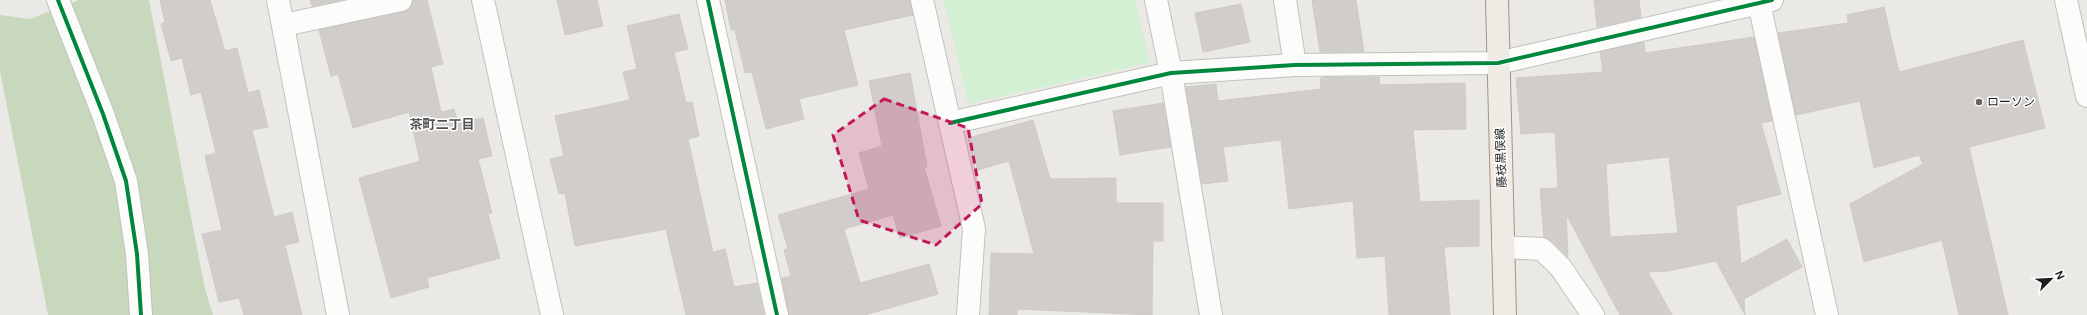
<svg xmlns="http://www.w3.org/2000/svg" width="2087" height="315" viewBox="0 0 2087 315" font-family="'DM Sans','Noto Sans JP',sans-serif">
<rect width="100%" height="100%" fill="#ebe9e6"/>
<!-- forest -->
<path fill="#c8d8bc" d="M79,0H149L205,289L213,315H48L0,71V15L30,19Z"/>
<!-- park -->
<path fill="#d4f0d2" d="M944,0H1135L1150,63L968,104Z"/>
<!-- building -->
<g fill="#d0cdcb" stroke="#cecac7" fill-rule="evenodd">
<path d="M160,0H210L225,51L237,48L248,93L259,90L268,127L252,130L274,217L292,212L299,242L285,245L302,315H244L239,298L219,302L202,234L222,230L205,156L216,153L201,92L191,95L182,58L171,61L161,24L165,22Z"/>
<path d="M310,0H341L312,6Z"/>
<path d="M413,0H427L443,64L431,67L441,112L454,109L458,123L483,118L492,156L478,159L492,213L488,214L500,258L427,278L429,287L391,298L359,178L420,161L409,112L353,128L338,74L331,76L319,30L404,12L410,9Z"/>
<path d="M557,0H597L603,26L565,35Z"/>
<path d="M725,0H910L913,15L844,30L858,85L799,99L804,119L766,129L752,72L745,73L735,30H731Z"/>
<path d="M1312,0H1356L1364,52H1320Z"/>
<path d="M1594,0H1639L1641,17L1597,27Z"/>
<path d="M1241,4L1250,42L1203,52L1195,13Z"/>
<path d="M1884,7L1899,72L2023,40L2045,128L1969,147L2008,315H1959L1942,240L1864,262L1850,204L1923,164L1919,155L1874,168L1860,101L1796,115L1778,33L1848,23L1847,15Z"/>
<path d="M679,14L688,49L674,52L686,103L692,102L699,136L688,139L713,252L725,249L734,287L757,283L764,315H686L666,229L575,246L565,193L559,194L550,159L564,156L555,116L630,100L623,72L637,69L627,26Z"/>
<path d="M1754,37L1772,121L1761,123L1781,194L1736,206L1741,264L1787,239L1802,267L1744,299L1745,315L1716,261L1668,271L1648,272L1672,315H1620L1566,214L1568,257L1551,240L1544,237L1540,189L1558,188L1555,132L1521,134L1516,78L1603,72L1600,52L1644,42L1645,53ZM1669,157L1678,233L1610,237L1606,164Z"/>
<path d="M910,73L927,167H924L941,226L900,238L893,215L844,229L860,283L929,264L938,294L865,315H789L782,278L791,276L784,250L788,249L778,215L869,189L859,153L882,146L869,81Z"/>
<path d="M1324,77H1379L1380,85L1465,83L1466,129L1413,130L1420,202L1479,200V246L1444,247L1450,315H1389L1385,256L1357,258L1353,201L1289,209L1281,140L1223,147L1228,181L1202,184L1186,87L1216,84L1218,101L1321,89L1320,79Z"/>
<path d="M1163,103L1171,147L1120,155L1113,111Z"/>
<path d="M1033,120L1050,179L1116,178V203H1163V241H1153L1152,315L1017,309V315H989L991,253L1034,254L1009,161L978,170L968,138Z"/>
</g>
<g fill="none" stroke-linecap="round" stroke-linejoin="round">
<!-- minor casing -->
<g stroke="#c2c1c0" stroke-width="24">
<g id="minor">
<path d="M58,0L103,114L126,181L137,254L141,315"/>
<path d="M278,0L338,315"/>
<path d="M483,0L552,315"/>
<path d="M708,0L777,315"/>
<path d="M922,0L974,229L968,315"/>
<path d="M1156,0L1171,73L1211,315"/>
<path d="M1285,0L1295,65"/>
<path d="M1759,3L1827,315"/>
<path d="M284,25L401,0"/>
<path d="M950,123L1171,73L1295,65L1498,63L1772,0"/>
<path d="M1503,247L1542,249L1561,268L1593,315"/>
</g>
</g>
<!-- tertiary casing -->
<g stroke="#c2c1c0" stroke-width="24">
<path id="tertiary" d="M2066,0L2087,96"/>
</g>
<!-- primary casing -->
<g stroke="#a09584" stroke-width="24">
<path id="primary" d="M1497,0L1505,315"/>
</g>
<!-- minor -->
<use href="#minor" stroke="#fcfcfb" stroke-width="22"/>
<!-- tertiary -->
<use href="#tertiary" stroke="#fcfcfb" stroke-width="22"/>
<!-- primary -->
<use href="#primary" stroke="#f0eae4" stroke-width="22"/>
<!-- cycleway casing -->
<g stroke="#fff" stroke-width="6">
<g id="cycleway">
<path d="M58,0L103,114L126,181L137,254L141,315"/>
<path d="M708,0L777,315"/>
<path d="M950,123L1171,73L1295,65L1498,63L1772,0"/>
</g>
</g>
<!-- cycleway -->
<use href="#cycleway" stroke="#00873e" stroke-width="4"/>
</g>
<!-- marked area -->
<path fill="#c2185b" fill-opacity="0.2" stroke="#c2185b" stroke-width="3" stroke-dasharray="8 5" stroke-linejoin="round" d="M884,99L968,128L982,204L936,245L859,220L833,135Z"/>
<!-- markers -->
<circle fill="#656463" stroke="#fff" stroke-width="1.5" cx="1979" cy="102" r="4"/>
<g text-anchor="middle" stroke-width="3" stroke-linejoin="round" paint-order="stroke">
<!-- poi labels -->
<g font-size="12" fill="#1d1d1d" stroke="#fff" text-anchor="start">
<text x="1987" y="106">ローソン</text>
</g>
<!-- street labels -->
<g font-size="12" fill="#1d1d1d" stroke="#fff">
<text transform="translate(1501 158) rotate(-92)" y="4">藤枝黒俣線</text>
</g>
<!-- neighbourhood labels -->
<g font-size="13" font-weight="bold" fill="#505050" stroke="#fff">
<text x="442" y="129">茶町二丁目</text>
</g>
</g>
<!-- north arrow -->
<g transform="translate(2051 279) rotate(66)" stroke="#ffffff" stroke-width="3" paint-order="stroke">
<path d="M0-3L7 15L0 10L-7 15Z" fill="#1d1d1d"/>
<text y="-6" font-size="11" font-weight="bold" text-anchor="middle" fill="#1d1d1d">N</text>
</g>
</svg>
